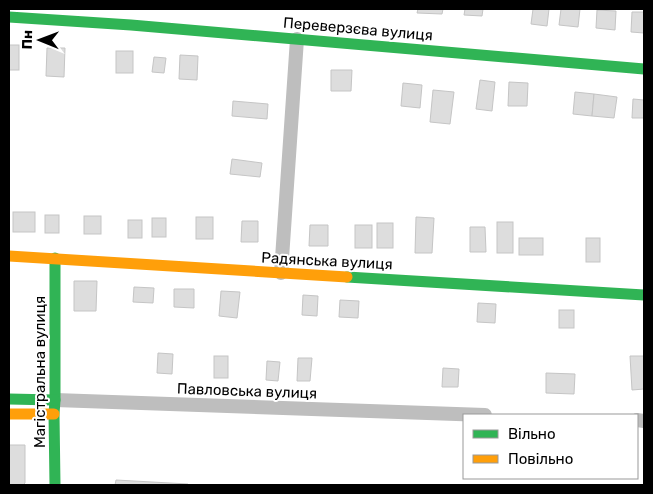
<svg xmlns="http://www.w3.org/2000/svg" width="653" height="494" viewBox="0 0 653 494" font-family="Rubik,sans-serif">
<rect width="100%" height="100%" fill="#fff"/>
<!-- building -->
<g fill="#ddd" stroke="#c5c5c5">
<path d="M418,9H443L442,14L417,13Z"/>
<path d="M465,9H483L482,16L464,15Z"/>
<path d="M533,9H549L547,26L531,24Z"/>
<path d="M561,9H580L578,27L559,25Z"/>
<path d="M597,10L616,11L615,30L596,28Z"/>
<path d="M632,12H644V33L631,32Z"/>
<rect x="9" y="45" width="10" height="25"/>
<path d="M47,48H65L64,77L46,76Z"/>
<rect x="116" y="51" width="17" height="22"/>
<path d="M180,55L198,56L197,80L179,79Z"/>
<path d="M154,57L166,58L164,73L152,72Z"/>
<path d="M331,70H352L351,91H331Z"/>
<path d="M480,80L495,82L492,111L476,109Z"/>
<path d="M509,82L528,83L527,106H508Z"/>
<path d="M403,83L422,85L420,108L401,106Z"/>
<path d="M433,90L454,92L450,124L430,122Z"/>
<path d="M575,92L594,94L592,116L573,114Z"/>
<path d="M594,94L617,97L614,118L592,116Z"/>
<path d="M633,99L644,100V118H632Z"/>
<path d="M233,101L268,104L267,119L232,116Z"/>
<path d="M232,159L262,163L260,177L230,174Z"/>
<rect x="13" y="212" width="22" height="20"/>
<rect x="45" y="215" width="14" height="18"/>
<rect x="84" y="216" width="17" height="18"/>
<rect x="196" y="217" width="17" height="22"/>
<path d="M416,217L434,218L432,253H415Z"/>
<rect x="152" y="218" width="14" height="19"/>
<rect x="128" y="220" width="14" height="18"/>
<path d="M242,221H258V242H241Z"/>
<rect x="497" y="222" width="16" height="31"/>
<rect x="377" y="223" width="16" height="25"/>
<path d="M310,225H328V246H309Z"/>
<rect x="355" y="225" width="17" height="23"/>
<path d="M470,227H485L486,252H470Z"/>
<rect x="519" y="238" width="24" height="17"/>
<rect x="586" y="238" width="14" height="24"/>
<path d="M74,281H97L96,311H74Z"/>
<path d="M134,287L154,288L153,303L133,302Z"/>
<path d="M174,289H194V308L174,307Z"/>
<path d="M221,291L240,292L237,318L219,316Z"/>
<path d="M303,295L318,296L317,316L302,315Z"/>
<path d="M340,300L359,301L358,318L339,317Z"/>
<path d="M478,303L496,304L495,323L477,322Z"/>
<rect x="559" y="310" width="15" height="18"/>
<path d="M158,353L173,354L172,374L157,373Z"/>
<rect x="214" y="356" width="14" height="22"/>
<path d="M630,356H644V389L632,390Z"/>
<path d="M298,358H312L310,381H297Z"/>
<path d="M267,361L280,362L278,381L266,380Z"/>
<path d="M443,368L459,369L458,387H442Z"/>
<path d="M546,373L575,374L574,394L546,393Z"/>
<path d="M9,445H25V483L23,485H9Z"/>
<path d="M116,480L188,484V485H115Z"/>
</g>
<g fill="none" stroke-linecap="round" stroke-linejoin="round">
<!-- street -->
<g stroke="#bebebe" stroke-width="14">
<path d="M281,273L297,39"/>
<path d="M55,400L485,415"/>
<path d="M637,420L644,421"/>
</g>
<!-- fast -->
<g stroke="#30b455" stroke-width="11">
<path d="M9,17L131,25L644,69"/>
<path d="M55,258V400L54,414L55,485"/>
<path d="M347,277L644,295"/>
<path d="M9,399L55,400"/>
</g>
<!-- slow -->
<g stroke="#ff9f0a" stroke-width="11">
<path d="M9,256L347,277"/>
<path d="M9,414H54"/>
</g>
</g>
<g text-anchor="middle" stroke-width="4" stroke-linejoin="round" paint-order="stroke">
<!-- street labels -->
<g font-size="15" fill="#000" stroke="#fff">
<text transform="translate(358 29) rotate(5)" y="5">Переверзєва вулиця</text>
<text transform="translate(327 261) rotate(3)" y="5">Радянська вулиця</text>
<text transform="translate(40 372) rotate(-90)" y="5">Магістральна вулиця</text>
<text transform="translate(247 391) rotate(2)" y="5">Павловська вулиця</text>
</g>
</g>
<!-- border -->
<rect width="653" height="494" fill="none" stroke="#000000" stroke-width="20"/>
<!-- legend -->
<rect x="463" y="414" width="175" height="65" fill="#ffffff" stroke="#999999"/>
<rect x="473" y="430" width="25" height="8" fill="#30b455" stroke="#999999"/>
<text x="508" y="439" font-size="15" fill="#000000">Вільно</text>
<rect x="473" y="455" width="25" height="8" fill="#ff9f0a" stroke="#999999"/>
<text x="508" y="464" font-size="15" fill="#000000">Повільно</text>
<!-- north arrow -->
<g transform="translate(40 40) rotate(271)" stroke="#ffffff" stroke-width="4" paint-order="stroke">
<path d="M0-4L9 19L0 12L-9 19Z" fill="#000000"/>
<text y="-8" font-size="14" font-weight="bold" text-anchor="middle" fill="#000000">Пн</text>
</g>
</svg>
